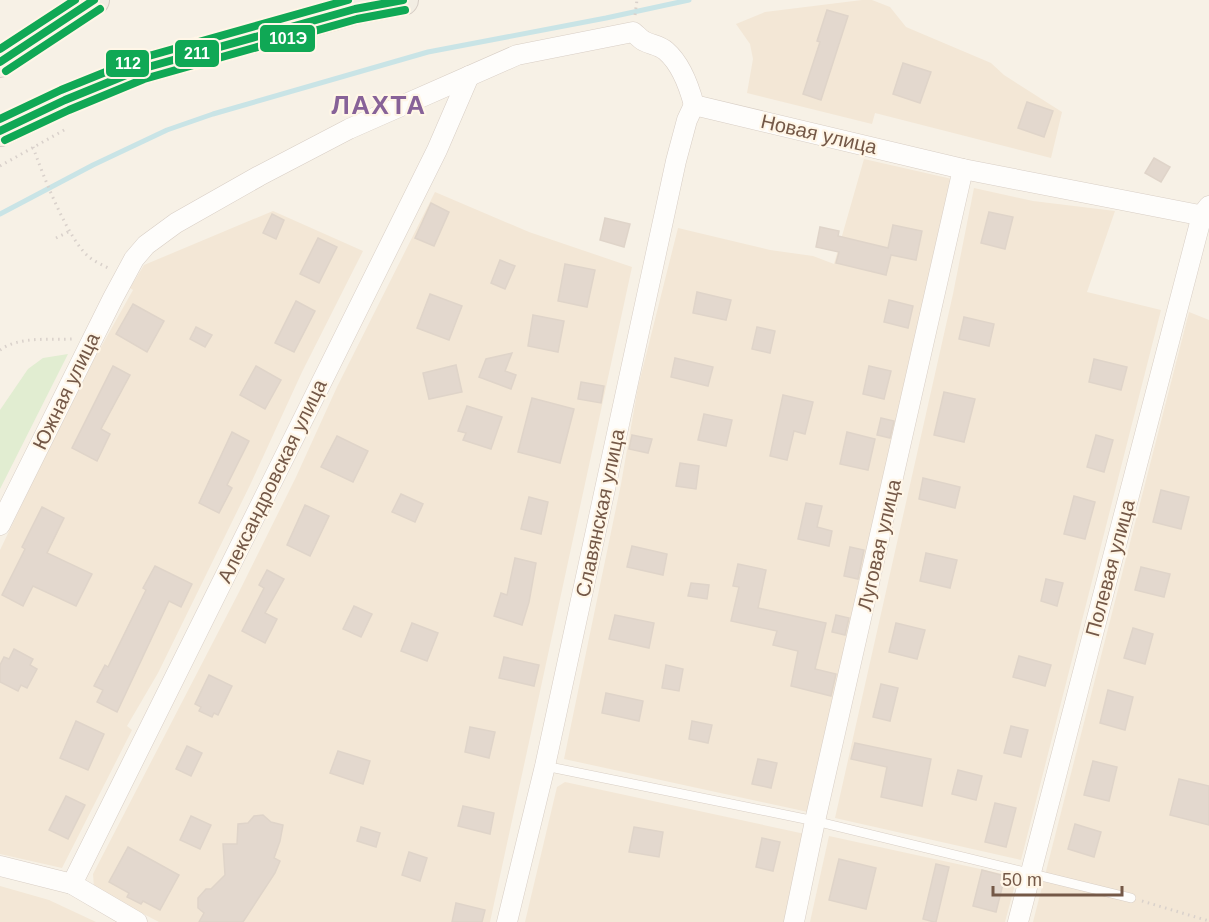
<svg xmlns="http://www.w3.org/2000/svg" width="1209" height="922" viewBox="0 0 1209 922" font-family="Helvetica,sans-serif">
<rect width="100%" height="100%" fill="#f7f1e6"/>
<!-- residential -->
<g fill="#f3e7d6">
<path d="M862,0H872L890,7L906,27L991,63L1004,75L1062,112L1051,158L875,113L872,124L747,93L753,59L750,44L736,24L765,12Z"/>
<path d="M864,159L952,179L808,812L564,759L621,484L638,387L678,228L770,250L813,256L834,264Z"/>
<path d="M974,188L1033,201L1115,211L1087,292L1161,310L1021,860L835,818L953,294Z"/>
<path d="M435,192L529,232L632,267L490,922H159L94,888L93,874L239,592L296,477L337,387Z"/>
<path d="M273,211L363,251L302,372L251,483L158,673L127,726L132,730L62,868L0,854V550L78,388L133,290L130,288L144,265Z"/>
<path d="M1189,312L1209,320V922H1033Z"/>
<path d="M565,782L805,834L785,922H525L557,787Z"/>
<path d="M829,836L1017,877L1005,922H810Z"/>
<path d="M0,886L49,900L96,922H0Z"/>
</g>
<!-- green -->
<path fill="#e1edd1" d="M68,354L0,489V410L28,369L43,358Z"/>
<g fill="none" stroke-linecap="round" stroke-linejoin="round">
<!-- stream -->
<path stroke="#c9e4e6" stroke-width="5" d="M0,214L93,165L167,130L213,114L428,52L606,18L689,0"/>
</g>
<!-- building -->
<g fill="#e3d8ce" stroke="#dfd4c9" stroke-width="1.5">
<path d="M827,10L848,16L821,100L803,94L820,42L817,41Z"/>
<path d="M903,63L931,72L920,103L893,94Z"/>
<path d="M1027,102L1053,111L1044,137L1018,128Z"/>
<path d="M1154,158L1170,167L1161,182L1145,173Z"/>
<path d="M431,203L449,212L434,246L415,238Z"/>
<path d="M989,212L1013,217L1005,249L981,243Z"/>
<path d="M272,214L284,220L276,239L263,233Z"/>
<path d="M605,218L630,224L624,247L600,240Z"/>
<path d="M893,225L922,231L916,260L891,255L886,275L836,263L839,252L816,247L820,227L839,231L838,236L888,248Z"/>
<path d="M318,238L337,247L319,283L300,274Z"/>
<path d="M500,260L515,266L505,289L491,283Z"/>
<path d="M565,264L595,270L587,307L558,301Z"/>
<path d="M697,292L731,300L726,320L693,313Z"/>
<path d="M430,294L462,306L449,340L417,328Z"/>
<path d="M889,300L913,306L908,328L884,322Z"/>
<path d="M296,301L315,311L294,352L275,343Z"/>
<path d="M133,304L164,321L147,352L116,334Z"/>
<path d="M533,315L564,321L558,352L528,346Z"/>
<path d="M964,317L994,324L989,346L959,339Z"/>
<path d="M196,327L212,335L205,347L190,339Z"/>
<path d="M757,327L775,331L770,353L752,349Z"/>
<path d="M512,353L505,371L516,375L511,389L479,377L486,359Z"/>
<path d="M675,358L713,367L708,386L671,377Z"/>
<path d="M1094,359L1127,367L1121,390L1089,382Z"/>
<path d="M456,365L462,392L429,399L423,373Z"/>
<path d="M113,366L130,375L101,429L110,434L97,461L72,448Z"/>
<path d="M256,366L281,380L265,409L240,395Z"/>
<path d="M869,366L891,371L884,399L863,394Z"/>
<path d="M581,382L604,386L601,403L578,399Z"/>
<path d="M944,392L975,399L964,442L934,435Z"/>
<path d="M783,395L813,402L805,434L794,431L787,460L770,456Z"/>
<path d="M532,398L574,409L560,463L518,452Z"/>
<path d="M467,406L502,417L491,449L463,440L466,433L458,431Z"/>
<path d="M704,414L732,420L726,446L698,440Z"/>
<path d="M881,418L894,421L890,438L877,435Z"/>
<path d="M232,432L249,441L227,485L232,488L219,513L199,503Z"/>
<path d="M847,432L875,439L868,470L840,464Z"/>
<path d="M632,435L652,439L648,453L629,449Z"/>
<path d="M1096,435L1113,440L1104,472L1087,467Z"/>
<path d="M337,436L368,451L353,482L321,467Z"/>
<path d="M680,463L699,466L696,489L676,486Z"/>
<path d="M923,478L960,487L955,508L919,499Z"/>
<path d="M1161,490L1189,497L1181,529L1153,522Z"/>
<path d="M401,494L423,504L415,522L392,512Z"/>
<path d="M1074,496L1095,502L1085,539L1064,534Z"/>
<path d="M529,497L548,502L541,534L521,529Z"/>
<path d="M806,503L822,506L817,527L832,531L829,546L798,539Z"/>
<path d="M305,505L329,516L310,556L287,545Z"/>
<path d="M42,507L64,518L47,553L92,574L76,606L33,586L23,606L2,595L25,549L22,547Z"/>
<path d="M632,546L667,554L663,575L627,567Z"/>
<path d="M850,547L864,550L858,579L844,576Z"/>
<path d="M926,553L957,560L950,588L920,581Z"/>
<path d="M515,558L536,563L529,602L522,625L494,616L501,593L507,595Z"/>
<path d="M738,564L766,570L758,608L826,623L815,669L836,674L831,696L791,686L798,651L773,645L777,631L731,621L739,587L733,586Z"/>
<path d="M155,566L192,584L181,607L169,601L117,712L97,702L103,690L94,686L105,665L108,667L146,590L143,588Z"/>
<path d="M1141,567L1170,574L1164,597L1135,590Z"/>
<path d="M267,570L284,579L265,613L277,619L265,643L242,631L264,588L259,585Z"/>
<path d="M1046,579L1063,583L1057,606L1041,601Z"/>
<path d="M691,583L709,585L707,599L688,596Z"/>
<path d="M354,606L372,614L361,637L343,629Z"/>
<path d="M615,615L654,623L649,648L609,639Z"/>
<path d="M836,615L849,618L845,635L832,632Z"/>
<path d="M412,623L438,633L427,661L401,651Z"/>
<path d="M896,623L925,630L917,659L889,652Z"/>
<path d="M1133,628L1153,634L1145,664L1124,658Z"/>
<path d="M14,649L33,659L30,665L37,669L27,688L21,685L18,691L0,682V665L4,657L9,659Z"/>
<path d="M1019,656L1051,665L1045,686L1013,677Z"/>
<path d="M504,657L539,665L534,686L499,678Z"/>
<path d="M666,665L683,669L679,691L662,688Z"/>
<path d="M209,675L232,686L218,715L214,713L212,717L199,711L201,707L195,704Z"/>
<path d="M881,684L898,688L890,721L873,717Z"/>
<path d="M1108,690L1133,697L1125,730L1100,723Z"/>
<path d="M606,693L643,701L639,721L602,713Z"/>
<path d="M76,721L104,734L88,770L60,758Z"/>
<path d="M692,721L712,725L708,743L689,739Z"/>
<path d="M1011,726L1028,730L1021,757L1004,753Z"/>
<path d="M470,727L495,732L489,758L465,752Z"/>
<path d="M855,743L931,759L922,806L881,797L887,767L851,759Z"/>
<path d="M187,746L202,753L191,776L176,769Z"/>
<path d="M338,751L370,761L363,784L330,773Z"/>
<path d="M758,759L777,763L771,788L752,784Z"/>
<path d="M1093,761L1117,767L1109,801L1084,795Z"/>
<path d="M958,770L982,776L976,800L952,794Z"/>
<path d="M1179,779L1209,786V825L1170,815Z"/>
<path d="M66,796L85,805L68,839L49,830Z"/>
<path d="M995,803L1016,808L1006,847L985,842Z"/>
<path d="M463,806L494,813L490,834L458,826Z"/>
<path d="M263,815L271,822L283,825L280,841L274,858L280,861L275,873L243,922H199L204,913L198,908V898L206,889H211L225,875L223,844H237L238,824L248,823L254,816Z"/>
<path d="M191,816L211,825L200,849L180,840Z"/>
<path d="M1075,824L1101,832L1094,857L1068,849Z"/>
<path d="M361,827L380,833L376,847L357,841Z"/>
<path d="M634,827L663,832L659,857L629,852Z"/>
<path d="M762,838L780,842L773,871L756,867Z"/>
<path d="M128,847L179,875L160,910L143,901L141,904L127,897L129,893L109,882Z"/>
<path d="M409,852L427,858L420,881L402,875Z"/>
<path d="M839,859L876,868L866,909L829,900Z"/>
<path d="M936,864L949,867L936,922H934L923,919Z"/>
<path d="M982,870L1005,876L996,912L973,906Z"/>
<path d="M456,903L485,910L482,922H452Z"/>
</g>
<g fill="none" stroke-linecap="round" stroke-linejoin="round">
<!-- service casing -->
<g stroke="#d8cec5" stroke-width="10">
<path id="service" d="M545,766L815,821L1131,898"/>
</g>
<!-- minor casing -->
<g stroke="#d8cec5" stroke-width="21">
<g id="minor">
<path d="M0,525L113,298L134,259L146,245L176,223L259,176L349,129L517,55L633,32C637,35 640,39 644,41C651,45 659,45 666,51C681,64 689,86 694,105L963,169L1209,217"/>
<path d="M0,866L72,884L137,922"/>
<path d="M72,884L437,150L469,76"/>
<path d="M507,922L545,766L676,161L687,120L694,105"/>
<path d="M794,922L815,821L963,169"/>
<path d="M1018,922L1202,215L1209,206"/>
</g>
</g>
<!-- primary casing -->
<g stroke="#d5ccc4" stroke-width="32">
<g id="primary">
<path d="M0,62L94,0"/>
<path d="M0,131L65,100L141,69L355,9L403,0"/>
</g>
</g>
<!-- path -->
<g stroke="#d9d1cb" stroke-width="3" stroke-dasharray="1.5 4.5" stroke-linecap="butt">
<path d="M635,15L637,0"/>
<path d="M33,147C42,173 68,240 89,257C95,262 103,265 110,269"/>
<path d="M0,166L66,129"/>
<path d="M56,238L70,231"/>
<path d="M0,350C19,336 51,340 73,339"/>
<path d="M1142,901L1209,921"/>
</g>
<!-- service -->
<use href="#service" stroke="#fefdfb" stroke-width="9"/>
<!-- minor -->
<use href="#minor" stroke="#fefdfb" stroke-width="20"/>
<!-- primary -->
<use href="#primary" stroke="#f2ede3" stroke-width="30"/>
<!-- bus-1 casing -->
<g stroke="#fff6e7" stroke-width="12">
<g id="bus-1">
<path d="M0,62L94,0"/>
<path d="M0,131L65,100L141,69L355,9L403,0"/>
</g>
</g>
<!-- bus-2 casing -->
<g stroke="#fff6e7" stroke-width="12">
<g id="bus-2">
<path d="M6,71L100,9"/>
<path d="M5,140L69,110L144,79L357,19L405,10"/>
</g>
</g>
<!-- bus-3 casing -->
<g stroke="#fff6e7" stroke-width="12">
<g id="bus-3">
<path d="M0,49L75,0"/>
<path d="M0,119L61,90L138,59L348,0"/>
</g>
</g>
<!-- bus-1 -->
<use href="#bus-1" stroke="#10a855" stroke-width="8"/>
<!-- bus-2 -->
<use href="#bus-2" stroke="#10a855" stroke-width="8"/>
<!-- bus-3 -->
<use href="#bus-3" stroke="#10a855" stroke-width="8"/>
</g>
<g text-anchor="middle" stroke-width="4.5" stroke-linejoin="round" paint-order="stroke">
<!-- street labels -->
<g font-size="20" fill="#745847" stroke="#fff6e7">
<text transform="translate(819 134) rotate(13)" y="7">Новая улица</text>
<text transform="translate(66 391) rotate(-64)" y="7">Южная улица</text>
<text transform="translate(272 481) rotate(-64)" y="7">Александровская улица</text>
<text transform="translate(600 513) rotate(-78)" y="7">Славянская улица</text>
<text transform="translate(879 545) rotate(-77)" y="7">Луговая улица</text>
<text transform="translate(1110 568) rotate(-75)" y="7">Полевая улица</text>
</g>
<!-- district labels -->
<g font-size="26" font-weight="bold" letter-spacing="1.5" fill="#876298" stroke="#fff6e7">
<text x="379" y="114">ЛАХТА</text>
</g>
</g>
<g stroke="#fff6e7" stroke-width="2">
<rect x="259" y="24" width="57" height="29" rx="6" fill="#10a855"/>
<rect x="174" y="39" width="46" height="29" rx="6" fill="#10a855"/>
<rect x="105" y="49" width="45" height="29" rx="6" fill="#10a855"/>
</g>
<g font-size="16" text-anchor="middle" font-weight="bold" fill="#fff">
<text x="288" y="44">101Э</text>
<text x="197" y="59">211</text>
<text x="128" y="69">112</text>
</g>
<!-- scale -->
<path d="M993 886v9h129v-9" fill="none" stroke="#745847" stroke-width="3"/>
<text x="1002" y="886" font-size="18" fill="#745847" stroke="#fff6e7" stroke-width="4.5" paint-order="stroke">50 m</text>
</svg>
